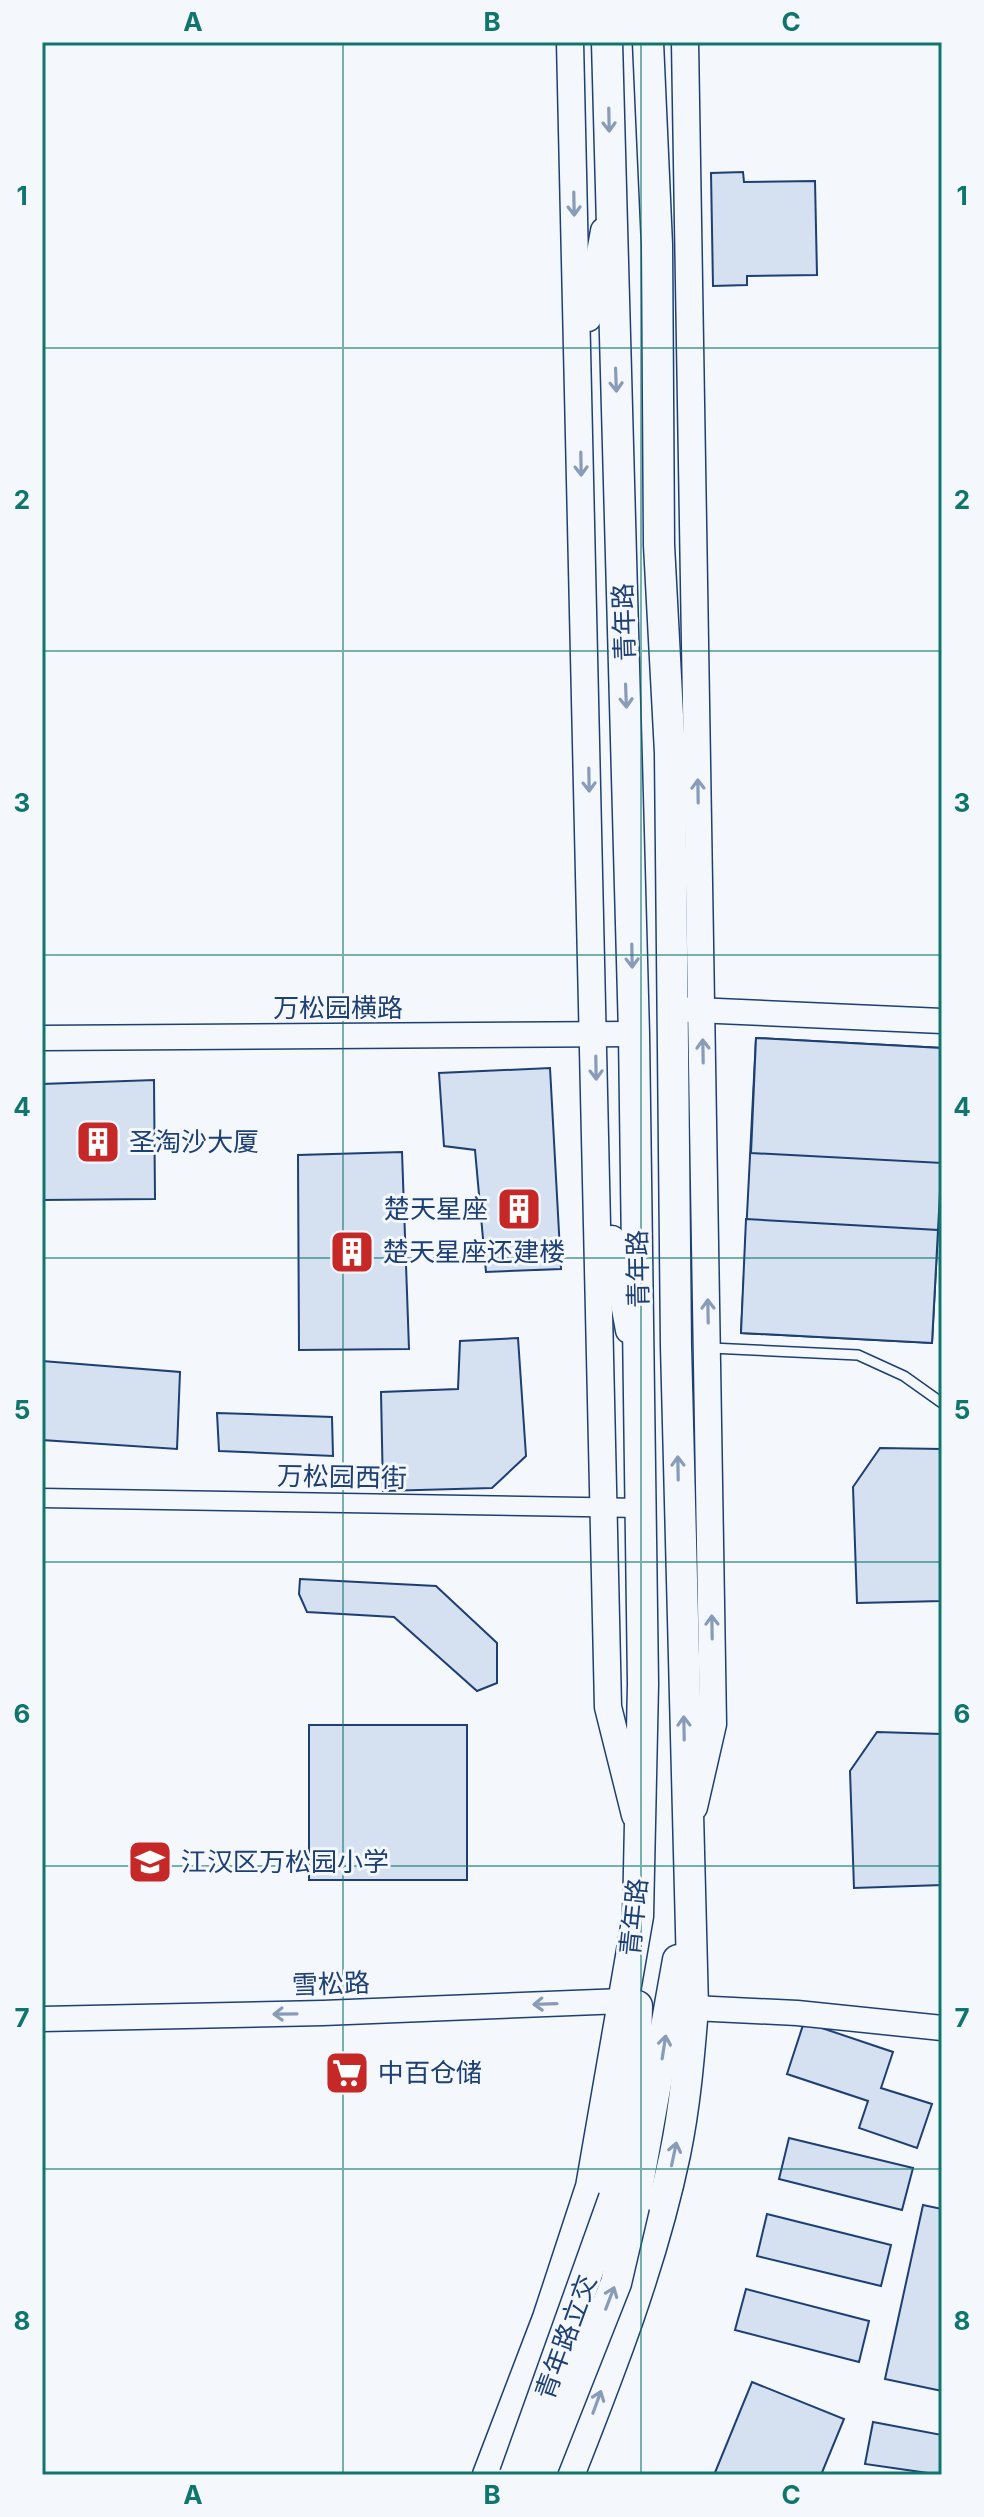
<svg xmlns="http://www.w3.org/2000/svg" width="984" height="2517" viewBox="0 0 984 2517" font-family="Inter,'Noto Sans SC',sans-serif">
<rect width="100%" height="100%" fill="#f4f7fb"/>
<!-- building -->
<g fill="#d5e0f0" stroke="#1d3f73" stroke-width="2">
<path d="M743,172L744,182L815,181L817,275L747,276V285L713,286L711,173Z"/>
<path d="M756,1038L942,1048V1155L932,1343L741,1333Z"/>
<path d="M756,1038L942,1048V1163L751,1153Z"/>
<path d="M550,1068L561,1269L486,1272L475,1150L444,1146L439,1073Z"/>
<path d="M154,1080L155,1199L42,1200V1084Z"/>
<path d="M402,1152L409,1349L299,1350L298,1155Z"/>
<path d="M746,1219L938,1230L932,1343L741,1333Z"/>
<path d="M518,1338L526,1456L492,1488L383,1491L381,1392L458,1389L460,1341Z"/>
<path d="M42,1361L180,1372L177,1449L42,1440Z"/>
<path d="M217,1413L332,1417L333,1456L219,1451Z"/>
<path d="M880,1448L942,1449V1601L857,1603L853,1487Z"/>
<path d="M300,1579L436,1586L497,1643V1683L477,1691L394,1617L307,1612L299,1594Z"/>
<rect x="309" y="1725" width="158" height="155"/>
<path d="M877,1732L942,1734V1885L854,1888L850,1771Z"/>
<path d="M804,2022L893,2052L881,2088L932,2104L917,2148L859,2128L868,2101L787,2074Z"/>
<path d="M789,2138L913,2168L902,2210L779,2179Z"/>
<path d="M923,2205L942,2209V2391L885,2379Z"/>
<path d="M767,2214L891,2245L881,2286L757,2256Z"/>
<path d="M746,2289L869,2321L859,2362L735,2330Z"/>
<path d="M752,2382L844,2419L821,2475H714Z"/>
<path d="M873,2422L942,2435V2475L865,2464Z"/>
</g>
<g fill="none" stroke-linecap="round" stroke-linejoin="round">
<!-- service casing -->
<g stroke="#1d3f73" stroke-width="12">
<path id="service" d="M711,1348L858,1355L904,1376L942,1403"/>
</g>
<!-- minor casing -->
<g stroke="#1d3f73" stroke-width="21">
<path id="minor" d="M42,1498L641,1508"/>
</g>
<!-- tertiary casing -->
<g stroke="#1d3f73" stroke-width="27">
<g id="tertiary">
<path d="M672,1009L942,1021"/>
<path d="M42,1038L634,1034"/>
<path d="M693,2008L797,2013L942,2028"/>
<path d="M42,2019L323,2013L623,2001"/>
</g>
</g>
<!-- secondary casing -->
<g stroke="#1d3f73" stroke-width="29">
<g id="secondary">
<path d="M570,42L608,1707L635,1815"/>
<path d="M685,42L713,1724L694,1807"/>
<path d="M588,318L604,231"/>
<path d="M612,1239L629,1330"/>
</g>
</g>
<!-- primary casing -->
<g stroke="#1d3f73" stroke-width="33">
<g id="primary">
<path d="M614,2198L636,2048L637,2006"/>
<path d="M634,2206L678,1960"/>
<path d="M488,2475L548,2318L591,2187L638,1916L643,1684L634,1034L607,42"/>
<path d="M569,2475C610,2371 652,2264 675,2154C685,2106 689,2057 693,2008L676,1346L670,753L659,545L657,245L648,42"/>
</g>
</g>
<!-- service -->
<use href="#service" stroke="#f4f7fb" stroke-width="9"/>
<!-- minor -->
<use href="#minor" stroke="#f4f7fb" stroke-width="18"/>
<!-- tertiary -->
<use href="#tertiary" stroke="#f4f7fb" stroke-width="24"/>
<!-- secondary -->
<use href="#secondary" stroke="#f4f7fb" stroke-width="26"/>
<!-- primary -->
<use href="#primary" stroke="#f4f7fb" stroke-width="30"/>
<!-- primary-bridge casing -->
<g stroke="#1d3f73" stroke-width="33" stroke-linecap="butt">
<g id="primary-bridge">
<path d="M515,2475L614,2198"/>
<path d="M540,2475L616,2283L634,2206"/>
</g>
</g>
<!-- primary-bridge -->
<use href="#primary-bridge" stroke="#f4f7fb" stroke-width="30"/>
</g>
<!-- one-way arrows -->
<defs><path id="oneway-shaft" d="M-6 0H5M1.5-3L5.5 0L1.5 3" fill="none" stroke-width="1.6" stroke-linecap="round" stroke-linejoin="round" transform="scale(2)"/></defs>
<g stroke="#889bb7">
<use href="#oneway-shaft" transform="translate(609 120) rotate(89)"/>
<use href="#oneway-shaft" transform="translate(574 204) rotate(89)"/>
<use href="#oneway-shaft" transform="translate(616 380) rotate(88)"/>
<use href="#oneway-shaft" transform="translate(581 464) rotate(89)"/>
<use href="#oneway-shaft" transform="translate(626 696) rotate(88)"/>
<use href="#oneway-shaft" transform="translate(589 780) rotate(89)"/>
<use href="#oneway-shaft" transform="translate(698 791) rotate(-91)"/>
<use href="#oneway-shaft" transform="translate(632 956) rotate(89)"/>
<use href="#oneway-shaft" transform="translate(703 1051) rotate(-91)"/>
<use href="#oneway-shaft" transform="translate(596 1068) rotate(89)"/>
<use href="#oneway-shaft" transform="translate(708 1311) rotate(-91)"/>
<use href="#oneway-shaft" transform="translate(678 1468) rotate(-91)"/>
<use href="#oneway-shaft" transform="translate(712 1627) rotate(-91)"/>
<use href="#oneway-shaft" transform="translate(684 1728) rotate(-91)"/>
<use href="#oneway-shaft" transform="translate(545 2004) rotate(178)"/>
<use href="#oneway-shaft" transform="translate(285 2014) rotate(179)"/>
<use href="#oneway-shaft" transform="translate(664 2047) rotate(-81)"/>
<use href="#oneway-shaft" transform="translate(674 2154) rotate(-78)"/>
<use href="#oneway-shaft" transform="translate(610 2298) rotate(-69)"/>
<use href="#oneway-shaft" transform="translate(597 2402) rotate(-70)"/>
</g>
<!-- grid -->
<path fill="none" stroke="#0f766e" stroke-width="2" stroke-opacity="0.55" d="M343,42V2475M641,42V2475M42,348H942M42,651H942M42,955H942M42,1258H942M42,1562H942M42,1866H942M42,2169H942"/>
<!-- icons -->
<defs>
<g id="building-square" transform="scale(2.3)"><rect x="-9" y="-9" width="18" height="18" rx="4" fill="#c62828" stroke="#f4f7fb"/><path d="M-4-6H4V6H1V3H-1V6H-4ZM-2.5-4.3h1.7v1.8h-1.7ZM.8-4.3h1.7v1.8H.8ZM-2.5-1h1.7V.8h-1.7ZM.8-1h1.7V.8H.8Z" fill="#fff"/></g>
<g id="school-square" transform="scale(2.3)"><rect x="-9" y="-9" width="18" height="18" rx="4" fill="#c62828" stroke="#f4f7fb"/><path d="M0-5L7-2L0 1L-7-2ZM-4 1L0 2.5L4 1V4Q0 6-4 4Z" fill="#fff"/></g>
<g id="supermarket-square" transform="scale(2.3)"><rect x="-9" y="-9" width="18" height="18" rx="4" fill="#c62828" stroke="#f4f7fb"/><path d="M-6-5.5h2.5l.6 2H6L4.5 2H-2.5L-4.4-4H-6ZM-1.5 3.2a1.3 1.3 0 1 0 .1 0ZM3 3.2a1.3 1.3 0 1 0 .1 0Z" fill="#fff"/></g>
</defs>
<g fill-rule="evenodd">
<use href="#building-square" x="98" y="1142"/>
<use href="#building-square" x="519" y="1209"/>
<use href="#building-square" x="352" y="1252"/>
<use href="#school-square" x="150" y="1862"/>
<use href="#supermarket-square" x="347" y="2073"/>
</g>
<g text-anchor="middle" stroke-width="6" stroke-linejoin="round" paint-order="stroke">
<!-- street labels -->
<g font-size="26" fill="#1d3f73" stroke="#f4f7fb">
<text transform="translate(624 622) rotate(-92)" y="9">青年路</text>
<text x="338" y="1017">万松园横路</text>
<text transform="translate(638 1269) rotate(-91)" y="9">青年路</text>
<text transform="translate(342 1477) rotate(1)" y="9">万松园西街</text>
<text transform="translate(634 1917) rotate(-84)" y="9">青年路</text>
<text transform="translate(331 1984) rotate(-2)" y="9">雪松路</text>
<text transform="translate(566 2337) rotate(-70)" y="9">青年路立交</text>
</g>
<!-- poi labels -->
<g font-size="26" fill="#1d3f73" stroke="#f4f7fb" text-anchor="start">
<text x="129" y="1151">圣淘沙大厦</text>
<text x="488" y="1218" text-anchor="end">楚天星座</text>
<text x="383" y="1261">楚天星座还建楼</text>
<text x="181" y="1871">江汉区万松园小学</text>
<text x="378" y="2082">中百仓储</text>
</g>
</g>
<!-- border -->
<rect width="984" height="2517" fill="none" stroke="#f4f7fb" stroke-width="88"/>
<rect x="44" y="44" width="896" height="2429" fill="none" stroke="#0f766e" stroke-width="3"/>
<g font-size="26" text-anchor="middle" font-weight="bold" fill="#0f766e">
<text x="193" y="31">A</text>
<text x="492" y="31">B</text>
<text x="791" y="31">C</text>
<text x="22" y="205">1</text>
<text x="962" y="205">1</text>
<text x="22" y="509">2</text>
<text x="962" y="509">2</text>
<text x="22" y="812">3</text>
<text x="962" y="812">3</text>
<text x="22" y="1116">4</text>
<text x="962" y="1116">4</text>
<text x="22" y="1419">5</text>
<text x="962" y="1419">5</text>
<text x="22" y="1723">6</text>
<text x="962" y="1723">6</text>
<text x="22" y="2027">7</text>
<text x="962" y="2027">7</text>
<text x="22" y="2330">8</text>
<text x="962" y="2330">8</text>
<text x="193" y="2504">A</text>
<text x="492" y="2504">B</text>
<text x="791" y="2504">C</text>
</g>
</svg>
